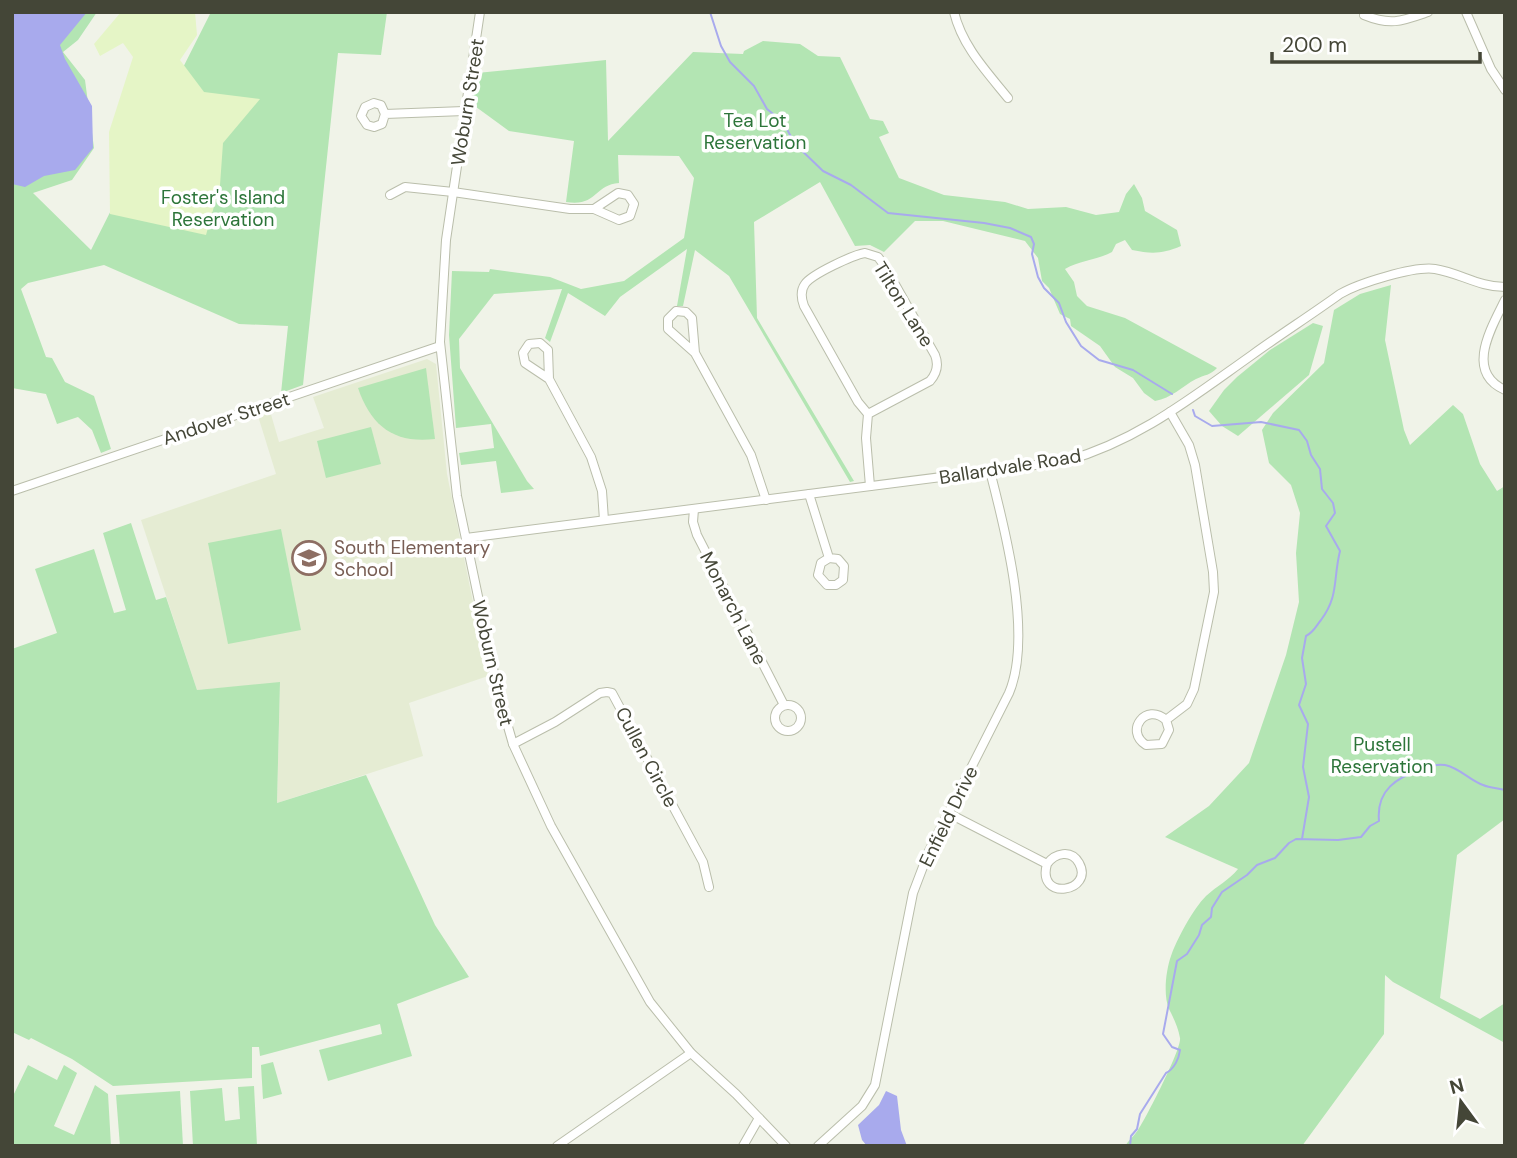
<svg xmlns="http://www.w3.org/2000/svg" width="1517" height="1158" viewBox="0 0 1517 1158" font-family="'DM Sans',sans-serif">
<rect width="100%" height="100%" fill="#f0f3e8"/>
<!-- education -->
<path fill="#e5ecd3" d="M427,359L436,364L447,474L488,676L409,703L423,756L277,803L280,683L197,690L141,520L276,474L258,416L270,411L279,442L324,428L313,397Z"/>
<!-- green -->
<g fill="#b3e5b3">
<path d="M12,12H97L78,40L63,52L85,80L94,148L72,180L33,193L91,250L211,12H387L381,55L338,53L303,385L281,393L288,326L239,324L104,265L28,283L21,289L46,357L52,358L65,382L94,396L111,449L101,453L92,430L78,417L57,424L46,394L12,388Z"/>
<path d="M763,41L800,44L818,56L840,57L870,119L883,121L889,133L879,137L899,178L944,195L1005,202L1028,209L1066,207L1096,215L1119,212L1126,194L1134,184L1142,198L1145,211L1177,230L1181,246C1162,254 1152,254 1132,250L1125,240L1116,244L1112,252C1095,261 1080,260 1065,269L1074,282L1077,296L1087,306L1125,318L1217,368C1211,375 1204,375 1196,379C1181,387 1172,398 1155,401L1144,393L1133,378L1115,367L1100,346L1071,326L1070,319L1060,314L1049,288L1042,281L1038,258L1025,241L943,221H915L884,252L870,245L855,246L820,182L754,222L757,318L854,481L850,482L729,276L695,250L683,306H677L687,249L620,297L605,316L568,293L550,342L545,338L562,289L494,294L459,339L460,368L527,481L534,489L501,493L496,461L461,465L459,453L494,448L491,424L456,428L449,335L452,271L489,272L490,269L550,277L581,289L624,281L684,238L694,178L679,156L618,155L619,183C594,185 597,207 566,202L574,141L509,131L472,104L477,73L606,60L608,141L693,52L743,54L744,51Z"/>
<path d="M1391,285L1385,340L1404,430L1410,445L1453,405L1463,414L1480,464L1497,491L1505,486V819L1457,855L1440,998L1480,1019L1505,1003V1043L1393,982L1385,975L1384,1034L1302,1146H1125C1129,1140 1134,1136 1138,1130C1146,1118 1182,1048 1180,1038C1178,1027 1174,1019 1169,1009C1163,995 1166,970 1171,956C1177,939 1193,909 1206,896C1217,886 1229,880 1238,869L1165,837L1209,806L1249,763L1286,655L1299,602L1296,553L1300,513L1291,485L1269,463L1262,430L1273,413L1324,363L1334,310L1360,294Z"/>
<path d="M1313,323L1323,326L1309,375L1238,436L1222,426L1209,411L1224,390L1237,377L1270,350Z"/>
<path d="M426,368L435,439C394,444 371,426 358,388Z"/>
<path d="M371,427L381,464L326,478L317,441Z"/>
<path d="M131,523L156,600L166,597L197,690L280,682L277,803L366,775L435,925L469,977L397,1004L412,1056L328,1081L319,1050L382,1034L380,1024L260,1056L259,1047H252V1078L113,1086L72,1059L31,1038L29,1040L12,1032V649L57,633L35,569L94,549L114,613L126,610L103,533Z"/>
<path d="M281,529L301,630L228,644L208,543Z"/>
<path d="M273,1062L282,1094L263,1099L261,1065Z"/>
<path d="M28,1065L57,1080L64,1065L77,1073L54,1126L74,1135L95,1085L108,1094L111,1146H12V1098Z"/>
<path d="M254,1086L257,1146H193L190,1091L222,1088L225,1121L240,1119L238,1087Z"/>
<path d="M180,1091L183,1146H120L116,1095Z"/>
</g>
<!-- sand -->
<path fill="#e5f5c6" d="M121,12H195L197,35L180,60L204,92L260,99L223,143L220,185L206,235L110,214L109,132L133,57L123,43L100,56L94,44Z"/>
<!-- water -->
<g fill="#a8aaed">
<path d="M12,12H87L60,45L65,59L92,106L93,148L75,170L44,176L25,187L12,184Z"/>
<path d="M886,1091L897,1096L901,1130L907,1146H867L862,1140L858,1125L879,1105Z"/>
</g>
<g fill="none" stroke-linecap="round" stroke-linejoin="round">
<!-- stream -->
<g stroke="#a8aaed" stroke-width="2">
<path d="M710,12L721,46L730,62L754,86L767,109L783,122L795,144L823,171L851,185L888,213L984,223L1010,228L1031,237L1034,244L1032,254L1038,277L1044,288L1059,303L1066,322L1081,346L1099,360L1133,370L1172,394"/>
<path d="M1193,410L1195,416L1212,426L1261,422L1299,430L1307,441L1311,455L1320,469L1322,489L1333,503L1335,513L1326,526L1340,551C1333,579 1339,596 1321,620C1316,626 1314,632 1306,636L1302,658L1306,684L1299,705L1308,724L1303,767L1309,797L1302,839"/>
<path d="M1130,1146L1131,1136L1137,1129L1140,1114L1166,1073C1174,1069 1179,1059 1180,1050L1172,1047L1163,1034L1177,961L1187,954L1199,935L1202,925L1211,917L1212,908L1222,892L1247,875L1257,865L1275,858L1289,843L1296,839L1338,840L1361,837L1370,826L1379,821C1376,790 1397,777 1423,769C1431,766 1436,764 1445,765C1460,768 1469,780 1483,785C1490,788 1498,788 1505,790"/>
</g>
<!-- minor casing -->
<g stroke="#babeab" stroke-width="10">
<g id="minor">
<path d="M480,12L446,240L440,342L457,496L498,692L513,744L551,826L650,1002L691,1053L736,1094L786,1146"/>
<path d="M954,12C962,46 987,72 1008,98"/>
<path d="M1466,12L1491,69L1505,90"/>
<path d="M1364,15C1391,26 1402,21 1428,12"/>
<path d="M385,114L382,124L374,127L367,125L361,116L365,107L374,103L381,105L385,114L464,111"/>
<path d="M390,195L405,187L453,192L570,209H594L619,220L630,216L634,204L628,195L618,193L594,209"/>
<path d="M1505,300C1492,327 1464,372 1505,390"/>
<path d="M695,353L668,329V319L676,311L686,312L692,318L695,353L751,455L766,500"/>
<path d="M549,379L525,363L523,353L529,344L540,343L548,350L549,379L591,457L602,491L604,520"/>
<path d="M868,414L930,381C937,373 939,365 935,355L884,265L878,257L865,253C853,255 812,274 805,284C800,291 801,298 804,306L858,402L868,414L866,438L870,486"/>
<path d="M12,491L440,346"/>
<path d="M809,494L829,558L838,559L844,566L843,580L836,585H827L818,575L821,563L829,558"/>
<path d="M694,509L693,522L697,535L784,705"/>
<path d="M466,538L1066,461C1139,440 1191,398 1252,355C1281,334 1311,315 1340,294C1359,283 1414,266 1435,269C1460,273 1479,287 1505,287"/>
<circle cx="788" cy="718" r="13"/>
<path d="M1166,720L1169,730L1162,744L1146,745C1124,731 1146,702 1166,720L1187,704L1194,689L1214,592L1213,572L1195,465L1189,445L1170,412"/>
<path d="M513,744L555,722L600,693L607,692L612,693L703,862L709,887"/>
<path d="M948,813L1047,864C1036,902 1095,892 1079,863C1071,849 1055,853 1047,864"/>
<path d="M557,1146L691,1053"/>
<path d="M743,1146L759,1118"/>
<path d="M818,1146L862,1106L875,1085L913,893L929,851L1009,693C1033,636 1005,529 990,471"/>
</g>
</g>
<!-- minor -->
<use href="#minor" stroke="#fff" stroke-width="8"/>
</g>
<!-- icons -->
<defs>
<g id="school-ring" transform="scale(1.75)"><circle r="9.5" fill="#fff" stroke="#8d6e63" stroke-width="1.5"/><path d="M0-5L7-2L0 1L-7-2ZM-4 1L0 2.5L4 1V4Q0 6-4 4Z" fill="#8d6e63"/></g>
</defs>
<g fill-rule="evenodd">
<use href="#school-ring" x="309" y="558"/>
</g>
<g text-anchor="middle" stroke-width="7" stroke-linejoin="round" paint-order="stroke">
<!-- street labels -->
<g font-size="19" fill="#444637" stroke="#fff">
<text transform="translate(467 102) rotate(-81)" y="7">Woburn Street</text>
<text transform="translate(904 304) rotate(58)" y="7">Tilton Lane</text>
<text transform="translate(226 418) rotate(-18)" y="7">Andover Street</text>
<text transform="translate(1010 466) rotate(-9)" y="7">Ballardvale Road</text>
<text transform="translate(734 608) rotate(63)" y="7">Monarch Lane</text>
<text transform="translate(493 663) rotate(77)" y="7">Woburn Street</text>
<text transform="translate(647 757) rotate(62)" y="7">Cullen Circle</text>
<text transform="translate(948 816) rotate(-64)" y="7">Enfield Drive</text>
</g>
<!-- park labels -->
<g font-size="19" fill="#2d753a" stroke="#fff">
<text x="755" y="127">Tea Lot<tspan x="755" dy="22">Reservation</tspan></text>
<text x="223" y="204">Foster's Island<tspan x="223" dy="22">Reservation</tspan></text>
<text x="1382" y="751">Pustell<tspan x="1382" dy="22">Reservation</tspan></text>
</g>
<!-- education labels -->
<g font-size="19" fill="#785e54" stroke="#fff" text-anchor="start">
<text x="334" y="554">South Elementary<tspan x="334" dy="22">School</tspan></text>
</g>
</g>
<!-- border -->
<rect width="1517" height="1158" fill="none" stroke="#444637" stroke-width="28"/>
<!-- north arrow -->
<g transform="translate(1461 1102) rotate(345)" stroke="#ffffff" stroke-width="5" paint-order="stroke">
<path d="M0-5L12 26L0 18L-12 26Z" fill="#444637"/>
<text y="-10" font-size="19" font-weight="bold" text-anchor="middle" fill="#444637">N</text>
</g>
<!-- scale -->
<path d="M1272 52v10h208v-10" fill="none" stroke="#444637" stroke-width="3.5"/>
<text x="1282" y="52" font-size="21" fill="#444637" stroke="#ffffff" stroke-width="5" paint-order="stroke">200 m</text>
</svg>
